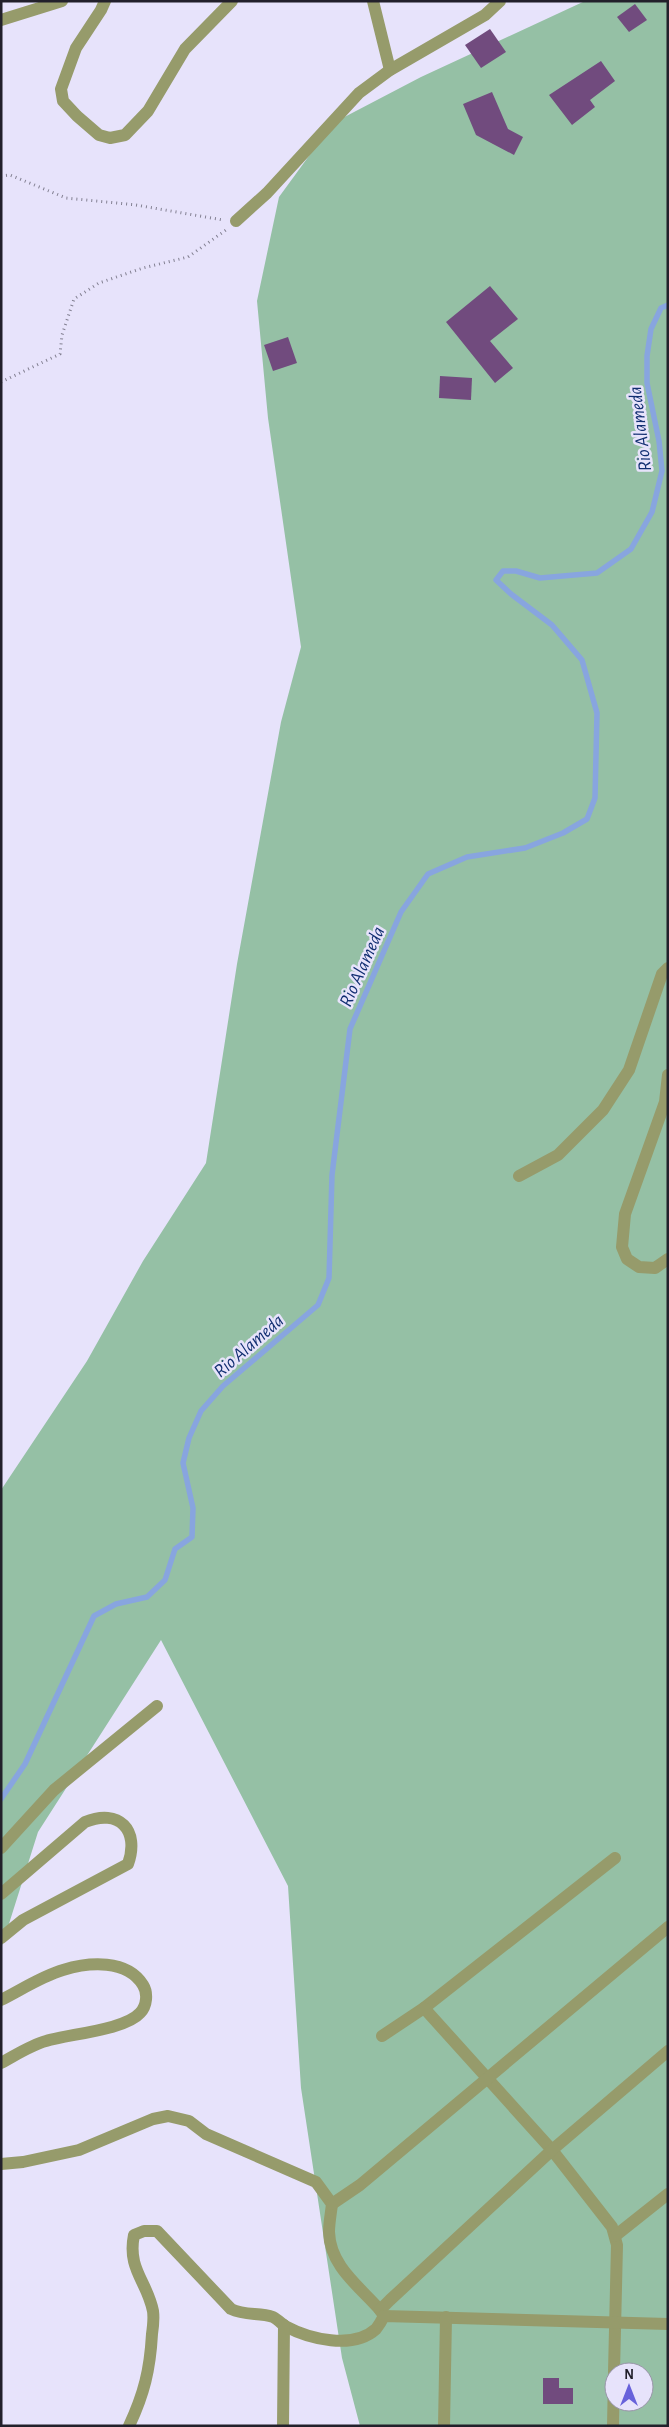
<svg xmlns="http://www.w3.org/2000/svg" width="669" height="2427" viewBox="0 0 669 2427" font-family="'Alegreya Sans',sans-serif">
<rect width="100%" height="100%" fill="#e7e3fb"/>
<!-- green -->
<path fill="#95c0a5" fill-rule="evenodd" d="M585,1H668V2426H360L342,2358L301,2088L288,1886L161,1640L38,1832L1,1949V1490L87,1361L143,1261L206,1163L237,964L281,722L301,647L268,418L257,301L279,197L333,123L421,77ZM614,2372H644V2402H614Z"/>
<g fill="none" stroke-linecap="round" stroke-linejoin="round">
<!-- stream -->
<path stroke="#88a5df" stroke-width="5.5" d="M1,1799L25,1764L94,1616L116,1604L147,1597L165,1580L175,1549L192,1537L193,1508L183,1463L189,1438L201,1411L223,1386L318,1305L329,1278L332,1175L350,1029L401,912L428,874L467,857L525,848L563,833L587,819L595,798L597,713L582,660L552,625L511,594L496,580L503,571H516L540,578L597,573L631,549L652,512L662,471L659,441L647,383V356L651,329L661,308L668,305"/>
</g>
<!-- building -->
<g fill="#714b7e">
<path d="M635,4L647,20L629,32L617,17Z"/>
<path d="M490,29L506,52L481,68L465,45Z"/>
<path d="M601,61L615,81L590,100L595,107L572,125L549,95Z"/>
<path d="M492,92L508,129L523,137L514,155L476,135L463,104Z"/>
<path d="M490,286L518,319L490,341L513,368L495,383L446,322Z"/>
<path d="M288,337L297,363L273,371L264,345Z"/>
<path d="M440,376L472,378L471,400L439,398Z"/>
<path d="M543,2378H559V2388H573V2404H543Z"/>
</g>
<g fill="none" stroke-linecap="round" stroke-linejoin="round">
<!-- path -->
<g stroke="#838092" stroke-width="3" stroke-dasharray="1 4" stroke-linecap="butt">
<path d="M1,176L10,175L66,198L136,205L223,220"/>
<path d="M1,382L60,354L62,335L74,299L99,283L143,268L188,257L226,230"/>
</g>
<!-- minor -->
<g stroke="#969b6b" stroke-width="12">
<path d="M105,1L101,10L76,48L61,89L63,101L77,116L99,135L110,138L125,135L148,111L185,49L232,1"/>
<path d="M373,1L390,70"/>
<path d="M1,20L62,1"/>
<path d="M236,221L267,193L359,93L390,70L485,15L500,1"/>
<path d="M668,1075L665,1102L625,1214L622,1247L627,1259L639,1267L655,1268L668,1259"/>
<path d="M519,1176L558,1155L603,1110L629,1070L662,974L668,968"/>
<path d="M1,1848L54,1790L157,1706"/>
<path d="M1,1894L85,1822C119,1808 140,1830 128,1864L23,1920L1,1938"/>
<path d="M1,2000C21,1990 42,1976 63,1970C89,1962 127,1959 143,1985C148,1993 147,2006 140,2013C125,2030 69,2034 46,2041C31,2045 16,2055 1,2063"/>
<path d="M424,2008L615,1858"/>
<path d="M382,2036L424,2008L552,2150L612,2227L617,2245L614,2372"/>
<path d="M1,2164L23,2162L79,2150L153,2119L168,2116L189,2121L206,2134L316,2182L332,2204C331,2213 329,2223 329,2232C330,2266 359,2286 380,2310"/>
<path d="M332,2204L360,2185L668,1927"/>
<path d="M615,2236L668,2194"/>
<path d="M384,2316L380,2310L390,2300L552,2150L668,2051"/>
<path d="M129,2426C144,2394 150,2370 152,2334C153,2327 154,2318 153,2311C147,2281 127,2269 134,2235L144,2231H157L231,2309C245,2316 260,2312 273,2317C277,2319 281,2323 285,2326C309,2339 353,2350 376,2329C379,2325 382,2320 384,2316L668,2324"/>
<path d="M283,2426L284,2325"/>
<path d="M444,2426L446,2317"/>
<path d="M613,2426L614,2375"/>
</g>
</g>
<g text-anchor="middle" stroke-width="5" stroke-linejoin="round" paint-order="stroke">
<!-- water labels -->
<g font-size="19" font-style="italic" fill="#112e71" stroke="#e7e3fb">
<text transform="translate(639 429) rotate(-97)" y="7">Rio Alameda</text>
<text transform="translate(361 966) rotate(-66)" y="7">Rio Alameda</text>
<text transform="translate(248 1345) rotate(-41)" y="7">Rio Alameda</text>
</g>
</g>
<!-- border -->
<rect width="669" height="2427" fill="none" stroke="#22202b" stroke-width="5"/>
<!-- north arrow -->
<g transform="translate(629 2387)"><circle r="24" fill="#e7e3fb" stroke="#9895a8"/>
<path d="M0-4L9 19L0 12L-9 19Z" fill="#6862db"/>
<text y="-8" font-size="14" font-weight="bold" text-anchor="middle" fill="#22202b">N</text>
</g>
</svg>
